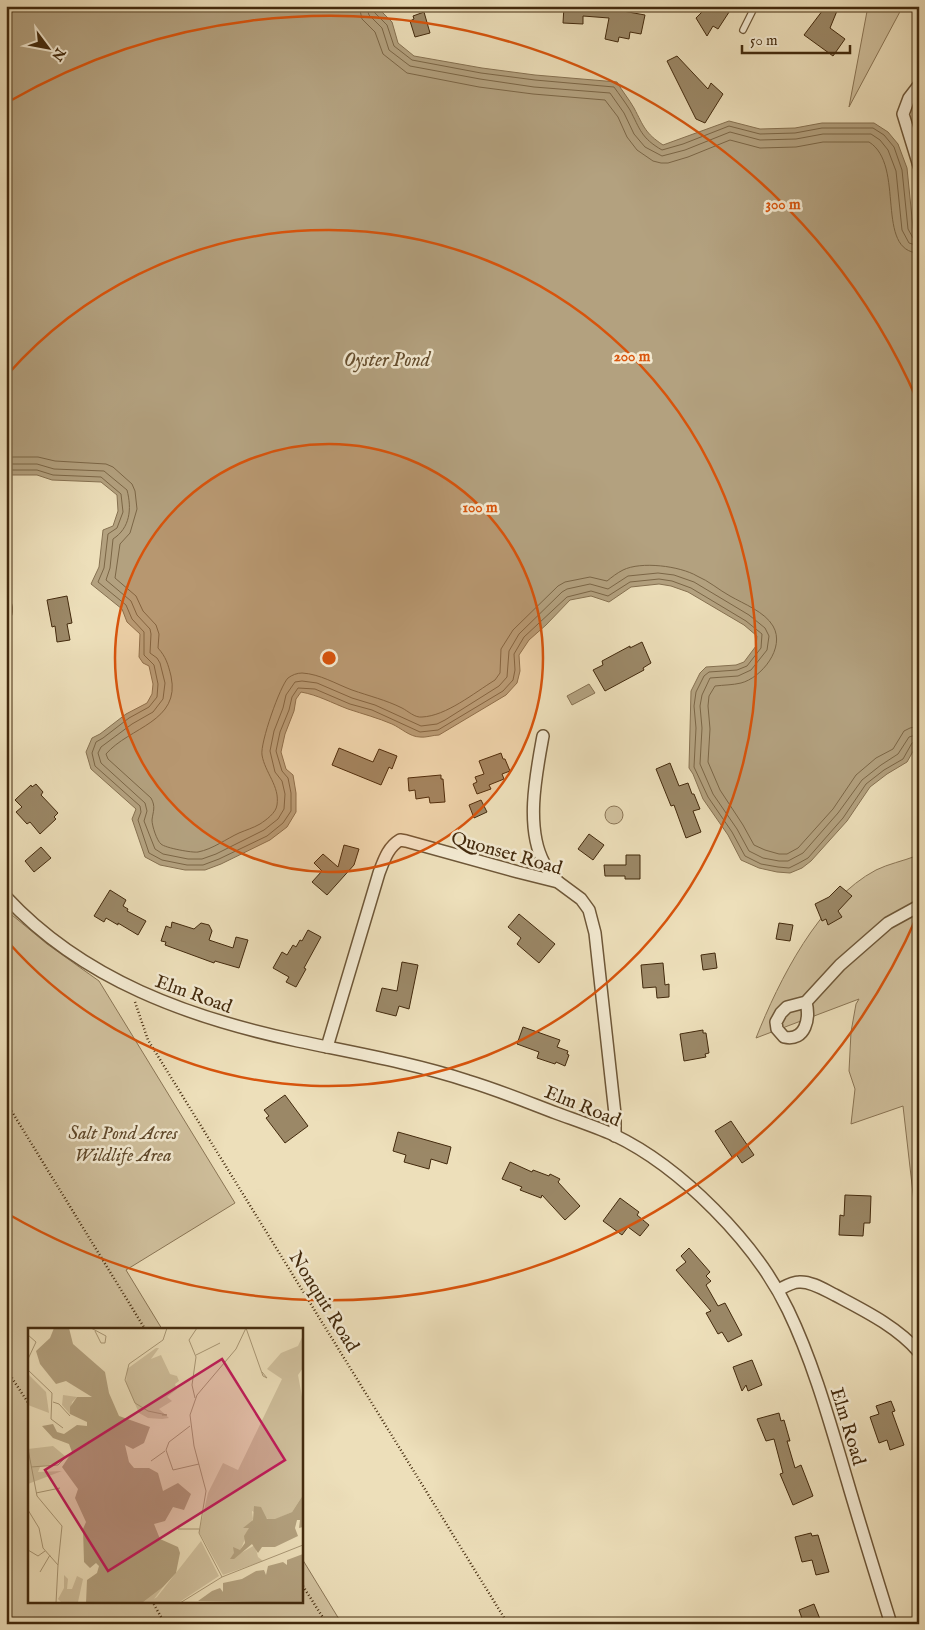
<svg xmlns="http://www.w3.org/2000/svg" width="925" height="1630" viewBox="0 0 925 1630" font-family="'IM FELL English',serif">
<rect width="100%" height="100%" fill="#eddfba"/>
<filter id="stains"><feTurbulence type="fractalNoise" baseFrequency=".004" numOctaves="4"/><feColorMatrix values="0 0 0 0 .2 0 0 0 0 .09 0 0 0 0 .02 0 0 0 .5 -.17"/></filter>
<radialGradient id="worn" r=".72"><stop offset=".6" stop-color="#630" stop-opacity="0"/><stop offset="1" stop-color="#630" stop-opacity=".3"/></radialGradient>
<!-- green -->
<g fill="#d0c09d" stroke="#8a7555">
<path d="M868,6H903L849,107Z"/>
<circle cx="614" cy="815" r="9"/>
<path d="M916,856H919V1211H915L903,1106L851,1124L855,1089L849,1071L851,1032L856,1004L859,999L756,1038C779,980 819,900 876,870C888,864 903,861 916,856Z"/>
<path d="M6,910L47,944L99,981L235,1203L126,1270L162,1329H29V1601H301V1557L342,1624H6Z"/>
</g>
<!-- water -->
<g fill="#b3a17f" stroke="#867151">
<path d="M6,6H368L379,9L392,22L398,43L414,56L482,68L535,75L617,82C622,91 629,99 634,108C644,127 645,133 663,145L729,121L760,129L795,128L822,123H874L888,132L898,144L907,168L913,228L919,238V744L916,746L907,762L887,774L870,787L847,821L811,861L802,868L790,873L777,872L759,868L741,860L728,835L703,799L693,774L689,768L691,691L700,673L706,667L736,665L744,662L756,646L757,636L744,625L688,592L671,586L659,584L631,587L609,602L591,596L570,600L546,625L529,640L519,655L520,671L517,683L506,695L439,735C433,735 425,738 420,737C410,737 401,728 392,724C378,718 363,714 348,709C332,703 318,695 301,692L296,699L294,711L285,734L281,752L286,769L293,775L296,793V812L287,827L270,840L221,864L205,870H185L160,865L145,857L132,819L136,809L91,769L86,752L92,738L100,734L126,714L147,703L152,694L153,684L149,666L143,663L139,657L140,634L127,622L122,609L91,584L99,567L103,530L113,526L118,511L117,495L101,482L52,480L37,475H11L6,477Z"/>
<path d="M589,684L595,693L572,705L567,696Z"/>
</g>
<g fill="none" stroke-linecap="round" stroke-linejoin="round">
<!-- shore -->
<g stroke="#7b6646" stroke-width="1">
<path d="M359,6L362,19L375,32L383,54L407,73L479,87L533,94L605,100L618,117L627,137L637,150L653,161L661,163H668L688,157L730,140L760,148L796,147L823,142H869C906,165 874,252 919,253"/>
<path d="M366,6L369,15L382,28L389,50L410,66L480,79L534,87L610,93L624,113L634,134L645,147L662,156L685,150L730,132L760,140L796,139L823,134H871L880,140L888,150L896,171L902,230L909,243L919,246"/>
<path d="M373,6L374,12L387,25L394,46L412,60L481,73L535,80L614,87C619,94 625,102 630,110C640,129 641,138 662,150L683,144L729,126L760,134L795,133L822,128H873L884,135L894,147L902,170L908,229L913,238L919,239"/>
<path d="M6,457H38L55,461L106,464L113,467L132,484L135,491L137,509L130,533L120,544L115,578L136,596L143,611L156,625L159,634L158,648C166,657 168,664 171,676C181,722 129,727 106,754L108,759L151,798C156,807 153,811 152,820C152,826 157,841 161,844C165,848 193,853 198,852C213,849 226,839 239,833C246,830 253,828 260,824C266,820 276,813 277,805C280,786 265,773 262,755C260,743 280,686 288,678C292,675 297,673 302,673C320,674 336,684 352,690C369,696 386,700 402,708C408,711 415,718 422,717C446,716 474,693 495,680L500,673L501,649L513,630L558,586L565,582L590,577L607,581C612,577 617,573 623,570C641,561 680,566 697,576C709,581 719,590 730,596C744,604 765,612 773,626C786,648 761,678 741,683C733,685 723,685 715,686L709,696L708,706L710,729L708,762L720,790L743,825L754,845L765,850L779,854H787L798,848L833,809L856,775L876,758L893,749L904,731L910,728L919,726"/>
<path d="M6,464H37L54,469L104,471L127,490C132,509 130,528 113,539L110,568L106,580L131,601L137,615L150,629L151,634L150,653L157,658L160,663L165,683L163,699L153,712L132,724L101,747L98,753L101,763L145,803L147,811L144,821L155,849L163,854L188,859H202L216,854L264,830L278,819L284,809L285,794L282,781L275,772L270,751L274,731L283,708L286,695L295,682L302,681L317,683L352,698L375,705L421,726L437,724L445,720L499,686L507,677L509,651L519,634L562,592L567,589L590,584L608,589L628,576L658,573L674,575L694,582L749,615L765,628L769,636L767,650L751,670L738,676L710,678L702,695L700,706L702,728L700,764L713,794L737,829L749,851L763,858L779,861H788L803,853L838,813L862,780L881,765L898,754L909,737L919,734"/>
<path d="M6,471L11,470H37L53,475L101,477L121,494L123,512L117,528L108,534L104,568L98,582L126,605L132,619L144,632V655L154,665L158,684L157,697L149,707L129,718L103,738L96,742L92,753L95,766L140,806L141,812L138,820L149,853L162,860L187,865H203L219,859L267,836L283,823L291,811V793L288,778L282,771L276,751L280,732L289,710L292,697L298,688L315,689L350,704L372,710L420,732L438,730L503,691L513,680L515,670L514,654L524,637L567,597L591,591L608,596L630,582L659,579L672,581L691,588L746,621L762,634L761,648L747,666L737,670L709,672L704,676L696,692L694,706L696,728L694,767L708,797L732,832L745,856L761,864L778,867L789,868L799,863L808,858L843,818L866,784L884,770L903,759L912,743L919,740"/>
</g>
</g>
<!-- building -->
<g fill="#9b8867" stroke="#432a0d">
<path d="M564,6H595L645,15L641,34L630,32L629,39L619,37L618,42L605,39L609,18L583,16V24L563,23Z"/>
<path d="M708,6H733L718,29L713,26L707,36L696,18Z"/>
<path d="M826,6H839L830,28L845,39L833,56L804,35Z"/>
<path d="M424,12L430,33L415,37L410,21L414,19L413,16Z"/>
<path d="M677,56L708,89L711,83L723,94L705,123L696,119L667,61Z"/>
<path d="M67,596L72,623L67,624L70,640L57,642L55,626L52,627L47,600Z"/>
<path d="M642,642L651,663L643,668L644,670L605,691L593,670L603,665L602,661L630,646V648Z"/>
<path d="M339,748L373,762L379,749L397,756L392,769L389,767L381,785L332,765Z"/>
<path d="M501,753L503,759H505L510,771L502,774L504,779L489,785L491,789L477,794L473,784L477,782L475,777L484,774L479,761Z"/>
<path d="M670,763L679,786L688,783L692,794H694L700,809L693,811L701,832L686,838L674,805L671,806L656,769Z"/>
<path d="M441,775V779H443L445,802L430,803L429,797L416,799L415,790L409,791L408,778Z"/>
<path d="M36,784L43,792L41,795L58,813L54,817L56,819L40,834L30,822L27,824L16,812L22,807L15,800L31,785L32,787Z"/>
<path d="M481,800L487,812L474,818L469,805Z"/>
<path d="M589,834L604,845L593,860L578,849Z"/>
<path d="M344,845L359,849L354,865L327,895L312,882L322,871L314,863L323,854L338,867Z"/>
<path d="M41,847L51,858L34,872L25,861Z"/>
<path d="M626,855H640V879H625V876H605L604,865H626Z"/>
<path d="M840,886L852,896L838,911L842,917L828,925L826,919L822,921L815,904L829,897Z"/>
<path d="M110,890L126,900L123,906L128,909L127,911L146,921L138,935L118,923V925L106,918L104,922L94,916Z"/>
<path d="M519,914L555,944L539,963L517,944L521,938L508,927Z"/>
<path d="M172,922L194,929L201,923L209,925L212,931L209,940L233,948L236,937L248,940L239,968L215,961L214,963L165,945L166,942L161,941L166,926L171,928Z"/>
<path d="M779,923L793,925L790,941L776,939Z"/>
<path d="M308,930L321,937L304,968L306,969L296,987L286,982L289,977L273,968L282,952L287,955L293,945L296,947L300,940L302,941Z"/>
<path d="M715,953L717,968L703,970L701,955Z"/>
<path d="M402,962L418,965L409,1009L399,1006L396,1016L376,1011L382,988L397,991Z"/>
<path d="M663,963L665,985L669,984V997L657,998L656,987L643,988L641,965Z"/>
<path d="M523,1027L560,1040L557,1047L568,1051L567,1054L569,1055L565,1066L556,1062L555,1064L537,1058L539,1052L517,1044Z"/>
<path d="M703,1030V1033H706L709,1053L705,1054L706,1057L684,1061L680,1034Z"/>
<path d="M285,1095L308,1126L285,1143L266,1118L269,1116L264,1110Z"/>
<path d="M731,1121L754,1155L742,1163L736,1154L732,1157L715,1131Z"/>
<path d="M398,1132L451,1147L447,1164L431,1159L429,1169L404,1162L406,1155L393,1151Z"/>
<path d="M510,1162L532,1172L533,1170L549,1176L550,1174L560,1179L558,1182L580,1206L565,1220L542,1195L541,1198L520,1190L522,1187L502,1179Z"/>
<path d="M845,1195L871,1196L870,1223H864L863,1236L839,1235L840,1215L844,1216Z"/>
<path d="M620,1198L639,1212L637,1215L649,1225L640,1236L628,1227L622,1235L603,1221Z"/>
<path d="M689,1248L710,1272L706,1276L711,1281L706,1285L718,1306L725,1303L742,1335L728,1342L722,1332L718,1334L706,1313L711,1311L676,1270L686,1262L681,1256Z"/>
<path d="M752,1360L762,1385L748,1391L746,1385L742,1391L733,1367Z"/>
<path d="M891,1401L895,1411L892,1412L904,1445L890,1450L887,1440L879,1443L870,1417L879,1414L876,1406Z"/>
<path d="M779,1413L781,1421L784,1420L790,1441H787L795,1468L801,1465L813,1496L793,1505L780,1474L783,1473L774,1439L766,1441L757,1419Z"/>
<path d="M811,1533L812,1536L818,1535L829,1572L816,1575L812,1560L802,1562L795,1537Z"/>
<path d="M814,1604L822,1624H804L799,1610Z"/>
</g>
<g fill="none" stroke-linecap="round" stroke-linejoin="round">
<!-- lane casing -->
<g stroke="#6e5738" stroke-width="8">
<path id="lane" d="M743,30L755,6"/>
</g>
<!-- street casing -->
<g stroke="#6e5738" stroke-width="14">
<g id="street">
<path d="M919,85L909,98L903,114L919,166"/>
<path d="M6,607V612"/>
<path d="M543,736C536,774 525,828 544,863C547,870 553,876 558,882"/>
<path d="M6,897C83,980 190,1018 298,1041C355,1053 413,1063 468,1081C498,1090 527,1102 556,1113C575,1120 596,1127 614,1135C681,1167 756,1243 788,1310C814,1364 830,1423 847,1480C861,1528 876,1576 891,1624"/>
<path d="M806,1002C810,1018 806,1042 784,1037L777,1029L776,1022L781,1013L787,1007L806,1002L840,965L888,923L919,906"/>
<path d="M327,1047L379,873C384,860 388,847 400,840L406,841L518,872L558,882L581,899L589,910L595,933L615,1114V1136"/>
<path d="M778,1290C784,1287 792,1282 799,1282C811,1281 825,1290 835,1295C865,1311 896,1326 919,1352"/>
</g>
</g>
<!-- path -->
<g stroke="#432a0d" stroke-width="2.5" stroke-dasharray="1 2.5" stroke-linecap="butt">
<path d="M135,1002L148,1040L508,1624"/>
<path d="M6,1102L145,1329"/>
<path d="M6,1369L29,1404"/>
<path d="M301,1583L327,1624"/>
<path d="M152,1601L165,1624"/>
</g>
<!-- lane -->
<use href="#lane" stroke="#f3ead2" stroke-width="5.5"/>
<!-- street -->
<use href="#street" stroke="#f3ead2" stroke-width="11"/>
</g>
<!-- distance rings -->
<circle cx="329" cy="658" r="214" fill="#d8540c" fill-opacity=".12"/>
<g fill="none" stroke="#d8540c" stroke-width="2.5">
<circle cx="329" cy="658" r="214"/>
<path d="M8 374A428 428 0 1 1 8 942"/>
<path d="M918 914A642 642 0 0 1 8 1214M8 102A642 642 0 0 1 918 402"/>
</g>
<g text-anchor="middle" stroke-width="5" stroke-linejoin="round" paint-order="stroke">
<!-- street labels -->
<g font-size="19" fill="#432a0d" stroke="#f3ead2">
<text transform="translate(507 852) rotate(16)" y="7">Quonset Road</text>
<text transform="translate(194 993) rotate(20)" y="7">Elm Road</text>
<text transform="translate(583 1105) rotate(22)" y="7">Elm Road</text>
<text transform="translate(325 1301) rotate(58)" y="7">Nonquit Road</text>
<text transform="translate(849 1426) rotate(73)" y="7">Elm Road</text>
</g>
<!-- park labels -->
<g font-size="19" font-style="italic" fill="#5f482a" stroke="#f3ead2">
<text x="123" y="1139">Salt Pond Acres<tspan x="123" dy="22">Wildlife Area</tspan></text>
</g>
<!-- water labels -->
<g font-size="20" font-style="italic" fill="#654e2f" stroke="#f3ead2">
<text x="387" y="366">Oyster Pond</text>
</g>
</g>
<!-- overview -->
<g transform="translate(28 1328)">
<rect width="275" height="275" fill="#eddfba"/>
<path d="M275,7V40L270,47L275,74V167L264,184L244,193L224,183L225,191L211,226L227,217L230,229L235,233L195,247L171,204L180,165L195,135L210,142L254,51L239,41L253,25L270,18ZM128,20H131L123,31L133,27L142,46L149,48L151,53L147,56L149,61L139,69L144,73L131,81L141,90L134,91L120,90L111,85L98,55L99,41ZM0,46L18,64L21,85L0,77ZM35,67L49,69L44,74L42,86L34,77ZM25,118L37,128L33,134L12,139L10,144L34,143L0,156V121ZM173,213L191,248L150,275H114L135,259L126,271L129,269ZM36,247L40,251L39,261H44L49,248L55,251L50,274L34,275L30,271L36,260Z" fill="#d0c09d"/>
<path d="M26,0H41L45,16L77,44L81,65L91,88L122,99L116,115L105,121L97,117L101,134L106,140H121L130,145L135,163L150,155L163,166L156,182L145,179L137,193L126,196L132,211L150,219L152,225L148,245L135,259L114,275H58L59,252L69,245L71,238L68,235L62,240L56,234L55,201L58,194L47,170L50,161L34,139L44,124L41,116L25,110L14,98L25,96L29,104L36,106L49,97L59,98V94L42,86V79L49,69H64L38,53L28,56L12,36L8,23L22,10ZM275,167V199L271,200L272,192H269L267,200L270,208L247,219H234L230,225L224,216L206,231H202L206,225L205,219L212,222L217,215L216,208L221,200H215L225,192L226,178L233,179L239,191H247L264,184ZM275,226V275L170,273L184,263L192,260L195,264V255L214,251L228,243L236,242L238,247L240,238L255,234L259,237V232Z" fill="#b3a17f"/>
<path fill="none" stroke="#a99775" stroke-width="1" d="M63,0L78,8L77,15H73L67,3M218,0L235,48L239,50L234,44M0,7L8,14L0,31M168,27L192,15M0,42L24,65L23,91L35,100M167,70L164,57L168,29L161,12L169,0M25,74L31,76L42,88M134,87H139L120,83L107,75L97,52L101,36L135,12L139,0M162,98L141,114L138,122L145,142L171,136M0,121L9,168L34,198L30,237M123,133L137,123M3,139L30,137L36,131M8,165L32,160M0,182L11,200L15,220L30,237L28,275M150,201H171M0,222L10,228L17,223M12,244L22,227M194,249L171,205L178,163L166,118L162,87L169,67L208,21L218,0M152,275L194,249L275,217"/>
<path fill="#c2185b" fill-opacity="0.15" stroke="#c2185b" stroke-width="2.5" d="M194,31L257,132L80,243L17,142Z"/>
<rect width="275" height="275" fill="none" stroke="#432a0d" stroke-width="2.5"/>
</g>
<circle cx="329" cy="658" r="8" fill="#d8540c" stroke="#f3ead2" stroke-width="2.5"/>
<g font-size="15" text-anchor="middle" font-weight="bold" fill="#d8540c" stroke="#f3ead2" stroke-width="5" stroke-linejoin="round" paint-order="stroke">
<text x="783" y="209">300 m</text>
<text x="632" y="361">200 m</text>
<text x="480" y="512">100 m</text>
</g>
<!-- margin -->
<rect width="925" height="1630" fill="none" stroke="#eddfba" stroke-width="25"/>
<rect x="8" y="8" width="910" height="1615" fill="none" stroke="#432a0d" stroke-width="2.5"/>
<rect x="12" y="12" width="900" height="1605" fill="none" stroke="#432a0d"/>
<!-- north arrow -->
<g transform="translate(48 48) rotate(122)" stroke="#f3ead2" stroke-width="4" paint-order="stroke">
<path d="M0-4L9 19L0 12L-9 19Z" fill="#432a0d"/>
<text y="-8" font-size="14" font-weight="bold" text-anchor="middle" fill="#432a0d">N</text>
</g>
<!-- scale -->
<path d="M742 45v8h108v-8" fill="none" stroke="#432a0d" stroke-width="2.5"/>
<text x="750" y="45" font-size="15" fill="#432a0d" stroke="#f3ead2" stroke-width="4" paint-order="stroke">50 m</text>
<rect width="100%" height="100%" filter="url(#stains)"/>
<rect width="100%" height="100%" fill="url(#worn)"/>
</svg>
